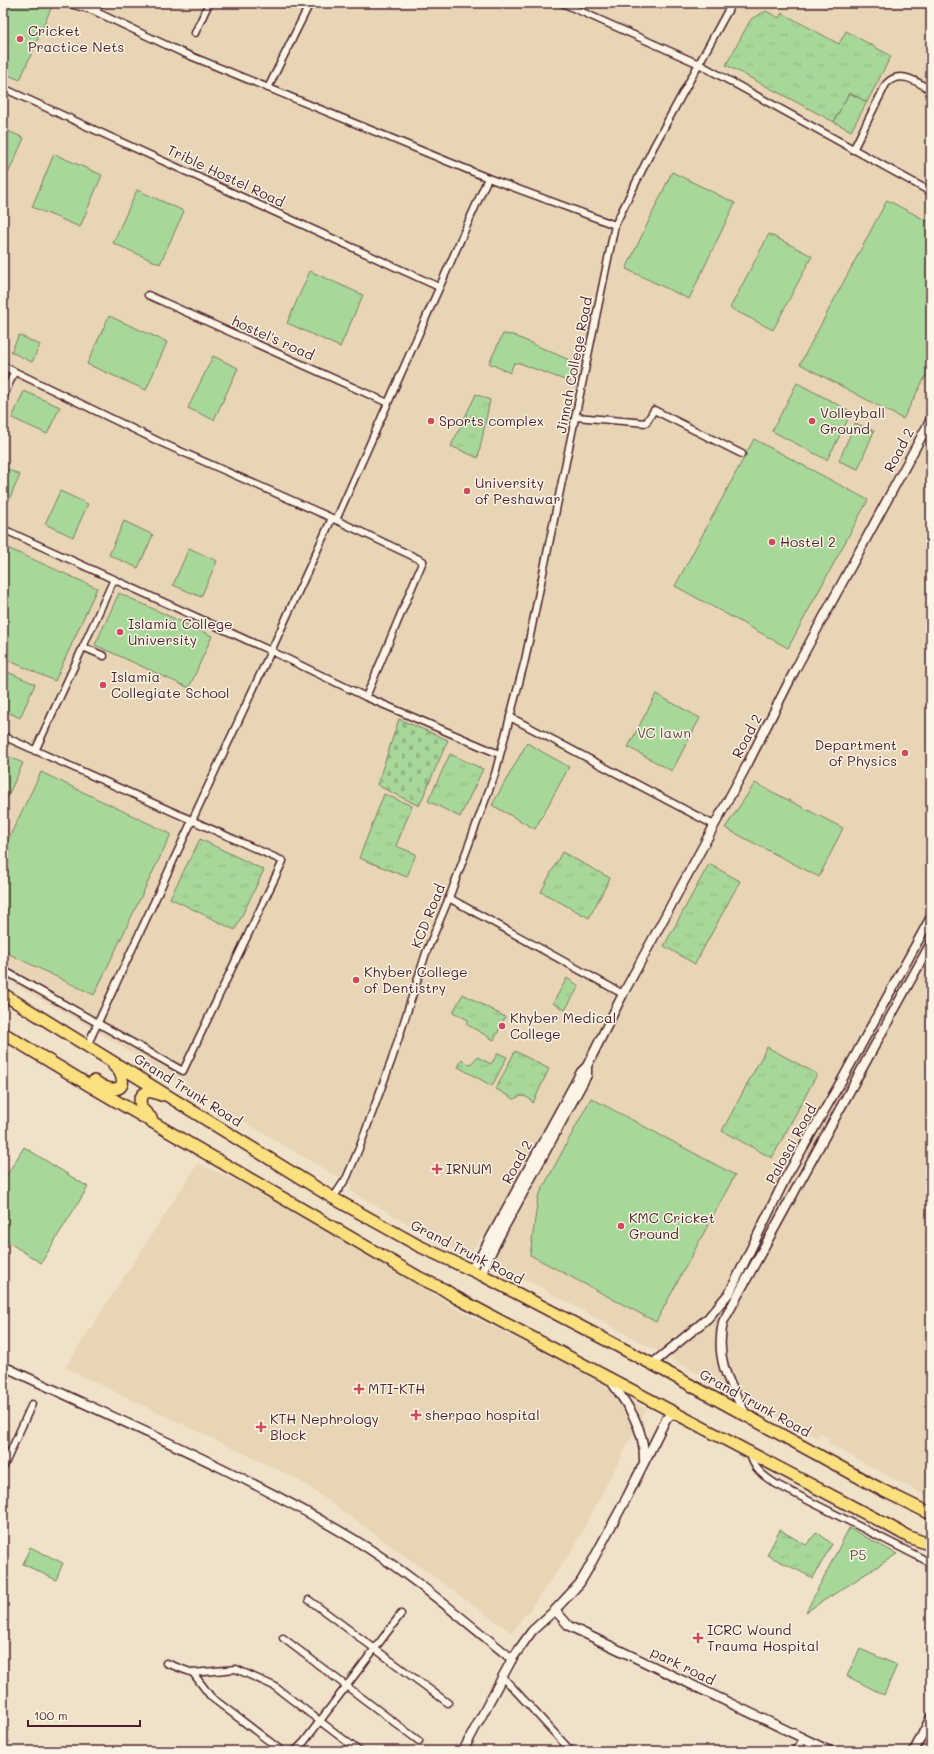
<svg xmlns="http://www.w3.org/2000/svg" width="934" height="1754" viewBox="0 0 934 1754" font-family="Mali,sans-serif">
<defs>
<pattern id="grass-tufts" width="24" height="20" patternUnits="userSpaceOnUse"><rect width="24" height="20" fill="#a8d899"/><path d="M3 7l-1-3M5 7V3M7 7l1-3M15 17l-1-3M17 17v-4M19 17l1-3" fill="none" stroke="#92b984"/></pattern>
<pattern id="cemetery-stones" width="16" height="16" patternUnits="userSpaceOnUse"><rect width="16" height="16" fill="#a8d899"/><path d="M2 7V4a2 2 0 0 1 4 0v3zM10 15v-3a2 2 0 0 1 4 0v3z" fill="#92b984"/></pattern>
</defs>
<rect width="100%" height="100%" fill="#f0e2c9"/>
<filter id="ink" filterUnits="userSpaceOnUse"><feTurbulence type="fractalNoise" baseFrequency=".025" numOctaves="2"/><feDisplacementMap in="SourceGraphic" scale="8" xChannelSelector="R" yChannelSelector="G"/><feConvolveMatrix kernelMatrix="1 2 1 2 8 2 1 2 1" color-interpolation-filters="sRGB"/></filter>
<g filter="url(#ink)">
<!-- built -->
<g fill="#e8d5b6">
<path d="M3,3H931V1499L827,1443L829,1438L820,1433L817,1438L488,1259L497,1243L483,1234L468,1257L460,1253L350,1191L351,1180L347,1177L342,1175L339,1178L172,1079L95,1030L3,978Z"/>
<path d="M198,1163L319,1219L455,1308L562,1361L646,1409L571,1553L532,1606L528,1614L526,1613L512,1633L309,1487L291,1476L65,1368Z"/>
</g>
<!-- grass -->
<g fill="url(#grass-tufts)" stroke="#797c62">
<path d="M766,11L779,18L782,13L839,44L846,31L891,56L867,102L849,93L834,122L726,65L751,19Z"/>
<path d="M476,394L490,400L478,458L451,446Z"/>
<path d="M450,754L483,769L460,817L428,801Z"/>
<path d="M384,794L412,806L396,846L416,854L407,877L359,858Z"/>
<path d="M200,839L264,870L235,930L170,898Z"/>
<path d="M562,852L610,878L589,918L541,892Z"/>
<path d="M709,864L740,881L695,964L664,946Z"/>
<path d="M567,978L579,986L565,1010L553,1003Z"/>
<path d="M463,994L505,1017L494,1040L466,1024L468,1020L453,1012Z"/>
<path d="M767,1047L817,1074L772,1158L722,1131Z"/>
<path d="M515,1051L549,1069L533,1103C528,1096 522,1094 514,1099L496,1089Z"/>
<path d="M498,1053L507,1057L492,1086L458,1067L462,1059L466,1063L471,1064L477,1057L491,1064Z"/>
<path d="M780,1530L806,1545L817,1532L832,1544L813,1578L767,1555Z"/>
</g>
<!-- cemetery -->
<path fill="url(#cemetery-stones)" stroke="#797c62" d="M399,719L448,740L419,806L377,785Z"/>
<!-- green -->
<g fill="#a8d899" stroke="#797c62">
<path d="M3,3H45L52,6L20,80L3,73Z"/>
<path d="M849,93L867,102L851,131L834,122Z"/>
<path d="M3,129L24,138L3,185Z"/>
<path d="M54,154L102,175L80,227L32,207Z"/>
<path d="M672,172L735,203L689,299L626,269Z"/>
<path d="M137,190L184,211L160,264L113,243Z"/>
<path d="M887,200L931,223V366L903,419L800,364Z"/>
<path d="M769,234L812,256L773,330L730,308Z"/>
<path d="M310,271L363,295L340,347L287,323Z"/>
<path d="M109,316L167,342L146,390L87,364Z"/>
<path d="M503,334L513,335L576,363L570,382L519,363H514L510,373L489,363Z"/>
<path d="M19,335L40,345L32,362L11,352Z"/>
<path d="M213,356L238,368L214,420L188,408Z"/>
<path d="M3,366L14,372L3,398Z"/>
<path d="M797,383L852,412L827,460L772,431Z"/>
<path d="M24,391L60,407L47,434L12,418Z"/>
<path d="M855,423L874,431L858,469L839,461Z"/>
<path d="M754,439L868,500L788,648L675,586Z"/>
<path d="M3,467L20,475L5,509L3,508Z"/>
<path d="M60,491L88,504L73,537L45,524Z"/>
<path d="M124,521L153,535L138,568L109,555Z"/>
<path d="M3,546L97,588L55,681L3,658Z"/>
<path d="M189,548L217,561L201,597L173,585Z"/>
<path d="M119,593L212,636L189,688L95,645Z"/>
<path d="M3,670L35,684L20,718L3,710Z"/>
<path d="M656,694L700,718L672,771L628,747Z"/>
<path d="M527,743L569,767L535,829L492,805Z"/>
<path d="M3,754L23,763L3,807Z"/>
<path d="M41,772L171,834L94,995L3,951V850Z"/>
<path d="M755,783L843,828L819,877L725,828Z"/>
<path d="M591,1098L735,1175L656,1322L530,1255L538,1197Z"/>
<path d="M24,1147L88,1187L41,1263L3,1239V1181Z"/>
<path d="M849,1528L897,1554L806,1612Z"/>
<path d="M30,1547L63,1563L56,1580L23,1564Z"/>
<path d="M860,1649L897,1665L884,1695L847,1676Z"/>
</g>
<g fill="none" stroke-linecap="round" stroke-linejoin="round">
<!-- minor casing -->
<g stroke="#4a1f2b" stroke-width="9">
<g id="minor">
<path d="M66,3L92,10L97,9L101,3"/>
<path d="M562,3L699,64L931,192"/>
<path d="M92,10L181,52L488,178L615,225"/>
<path d="M195,33L209,3"/>
<path d="M3,88L439,287"/>
<path d="M268,88L310,3"/>
<path d="M853,150L886,84C900,69 917,82 931,90"/>
<path d="M148,295L388,403"/>
<path d="M3,366L162,443L332,518L423,561L366,697"/>
<path d="M3,398L14,372"/>
<path d="M576,417L646,423L654,410L742,454"/>
<path d="M336,520L488,178"/>
<path d="M3,529L271,651L366,697L499,754"/>
<path d="M104,656L83,647L114,579"/>
<path d="M510,717L714,825"/>
<path d="M3,736L283,861L183,1071L3,970"/>
<path d="M35,751L83,647"/>
<path d="M449,898L623,994"/>
<path d="M87,1046L271,651L332,518"/>
<path d="M333,1198L347,1177L360,1146L392,1059L426,953L449,898L495,774L525,660L615,225L654,146L732,3"/>
<path d="M750,1453C753,1468 763,1476 776,1484L931,1563"/>
<path d="M3,1468L32,1404"/>
<path d="M309,1600L448,1703"/>
<path d="M283,1638L419,1741"/>
<path d="M166,1663L193,1673L236,1669L274,1686L359,1751"/>
<path d="M193,1673L211,1697L282,1751"/>
<path d="M502,1676L571,1751"/>
<path d="M295,1751L304,1742L401,1614"/>
<path d="M794,1751L804,1739"/>
</g>
</g>
<!-- tertiary casing -->
<g stroke="#4a1f2b" stroke-width="11">
<g id="tertiary">
<path d="M470,1270L479,1259L581,1072L587,1066"/>
<path d="M482,1275L485,1265L500,1235L587,1075V1066L623,994L747,765L796,668L931,419"/>
<path d="M652,1364L708,1318L730,1292L785,1179L843,1078L931,917"/>
<path d="M3,1366C120,1421 244,1473 355,1540C411,1574 461,1618 512,1659"/>
<path d="M610,1380C628,1405 645,1429 644,1460"/>
<path d="M745,1413C728,1381 715,1359 723,1322L931,943"/>
<path d="M555,1610L569,1626L830,1751"/>
<path d="M463,1751L512,1659L532,1631L555,1610L580,1583L587,1571L627,1497L666,1419L671,1415L677,1414"/>
<path d="M914,1751L931,1717"/>
<path d="M925,1751L931,1738"/>
</g>
</g>
<!-- trunk casing -->
<g stroke="#4a1f2b" stroke-width="14">
<g id="trunk">
<path d="M3,994L333,1198L419,1246L482,1275L652,1364L884,1491L931,1514"/>
<path d="M3,1033L92,1087L420,1278L443,1289L457,1298L891,1527L909,1537L931,1545"/>
<path d="M94,1081C100,1084 106,1089 112,1089C128,1090 123,1073 114,1066"/>
<path d="M151,1118L141,1108L140,1099C145,1089 152,1091 161,1095"/>
</g>
</g>
<!-- minor -->
<use href="#minor" stroke="#fcf5e5" stroke-width="6"/>
<!-- tertiary -->
<use href="#tertiary" stroke="#fcf5e5" stroke-width="8"/>
<!-- trunk -->
<use href="#trunk" stroke="#fbe080" stroke-width="11"/>
</g>
</g>
<!-- markers -->
<g fill="#d1495b" stroke="#fcf5e5" stroke-width="1.5">
<circle cx="20" cy="39" r="4"/>
<circle cx="431" cy="421" r="4"/>
<circle cx="812" cy="421" r="4"/>
<circle cx="467" cy="491" r="4"/>
<circle cx="772" cy="542" r="4"/>
<circle cx="120" cy="632" r="4"/>
<circle cx="103" cy="685" r="4"/>
<circle cx="905" cy="753" r="4"/>
<circle cx="356" cy="980" r="4"/>
<circle cx="502" cy="1026" r="4"/>
<path d="M435 1163h4v4h4v4h-4v4h-4v-4h-4v-4h4z"/>
<circle cx="621" cy="1226" r="4"/>
<path d="M357 1383h4v4h4v4h-4v4h-4v-4h-4v-4h4z"/>
<path d="M414 1409h4v4h4v4h-4v4h-4v-4h-4v-4h4z"/>
<path d="M259 1421h4v4h4v4h-4v4h-4v-4h-4v-4h4z"/>
<path d="M696 1632h4v4h4v4h-4v4h-4v-4h-4v-4h4z"/>
</g>
<g text-anchor="middle" stroke-width="3" stroke-linejoin="round" paint-order="stroke">
<!-- poi labels -->
<g font-size="14" fill="#4a1f2b" stroke="#fcf5e5" text-anchor="start">
<text x="28" y="36">Cricket<tspan x="28" dy="16">Practice Nets</tspan></text>
<text x="820" y="418">Volleyball<tspan x="820" dy="16">Ground</tspan></text>
<text x="439" y="426">Sports complex</text>
<text x="475" y="488">University<tspan x="475" dy="16">of Peshawar</tspan></text>
<text x="780" y="547">Hostel 2</text>
<text x="128" y="629">Islamia College<tspan x="128" dy="16">University</tspan></text>
<text x="111" y="682">Islamia<tspan x="111" dy="16">Collegiate School</tspan></text>
<text x="897" y="750" text-anchor="end">Department<tspan x="897" dy="16">of Physics</tspan></text>
<text x="364" y="977">Khyber College<tspan x="364" dy="16">of Dentistry</tspan></text>
<text x="510" y="1023">Khyber Medical<tspan x="510" dy="16">College</tspan></text>
<text x="446" y="1174">IRNUM</text>
<text x="629" y="1223">KMC Cricket<tspan x="629" dy="16">Ground</tspan></text>
<text x="368" y="1394">MTI-KTH</text>
<text x="425" y="1420">sherpao hospital</text>
<text x="270" y="1424">KTH Nephrology<tspan x="270" dy="16">Block</tspan></text>
<text x="707" y="1635">ICRC Wound<tspan x="707" dy="16">Trauma Hospital</tspan></text>
</g>
<!-- street labels -->
<g font-size="14" fill="#4a1f2b" stroke="#fcf5e5">
<text transform="translate(226 176) rotate(25)" y="5">Trible Hostel Road</text>
<text transform="translate(273 338) rotate(24)" y="5">hostel's road</text>
<text transform="translate(574 365) rotate(-79)" y="5">Jinnah College Road</text>
<text transform="translate(899 450) rotate(-62)" y="5">Road 2</text>
<text transform="translate(747 736) rotate(-62)" y="5">Road 2</text>
<text transform="translate(428 916) rotate(-68)" y="5">KCD Road</text>
<text transform="translate(188 1090) rotate(32)" y="5">Grand Trunk Road</text>
<text transform="translate(791 1144) rotate(-61)" y="5">Palosai Road</text>
<text transform="translate(517 1162) rotate(-61)" y="5">Road 2</text>
<text transform="translate(467 1252) rotate(27)" y="5">Grand Trunk Road</text>
<text transform="translate(755 1403) rotate(29)" y="5">Grand Trunk Road</text>
<text transform="translate(683 1666) rotate(26)" y="5">park road</text>
</g>
<!-- park labels -->
<g font-size="14" fill="#624d46" stroke="#fcf5e5">
<text x="664" y="738">VC lawn</text>
<text x="858" y="1560">P5</text>
</g>
</g>
<!-- margin -->
<rect width="934" height="1754" fill="none" stroke="#fcf5e5" stroke-width="16"/>
<rect x="8" y="8" width="918" height="1738" fill="none" stroke="#4a1f2b" stroke-width="1.5" filter="url(#ink)"/>
<!-- scale -->
<path d="M28 1720v6h112v-6" fill="none" stroke="#4a1f2b" stroke-width="2"/>
<text x="34" y="1720" font-size="12" fill="#4a1f2b" stroke="#fcf5e5" stroke-width="3" paint-order="stroke">100 m</text>
</svg>
